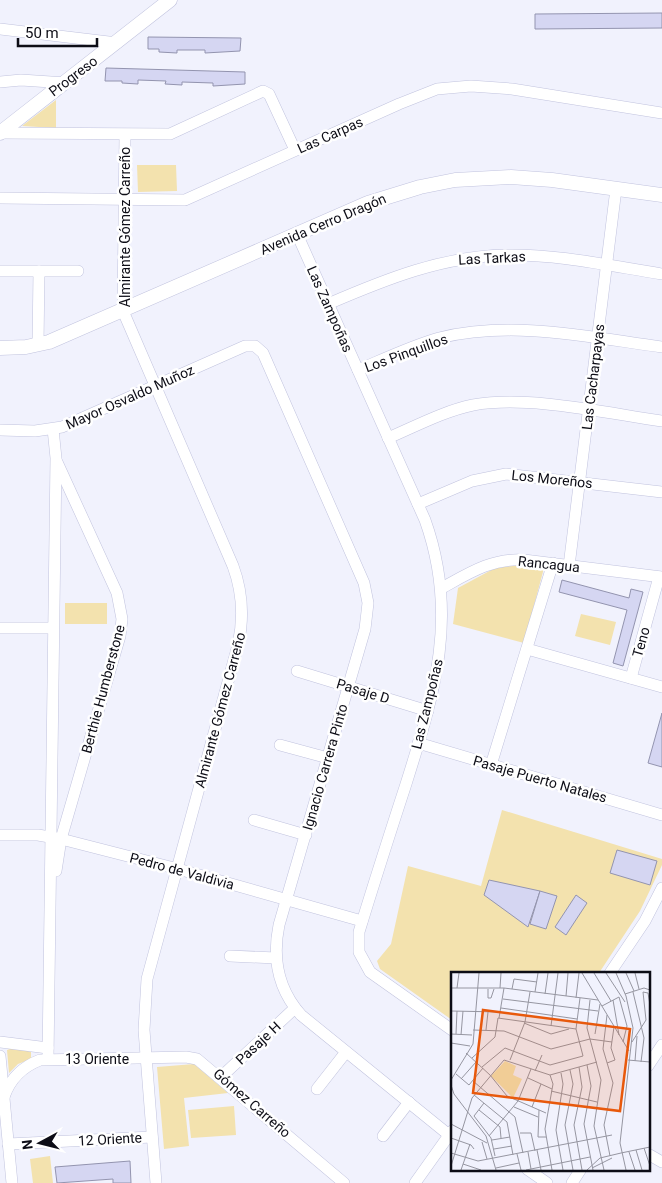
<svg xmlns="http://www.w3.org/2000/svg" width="662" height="1183" viewBox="0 0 662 1183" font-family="Roboto,sans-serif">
<rect width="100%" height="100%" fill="#f1f2fd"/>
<!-- green -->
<g fill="#f3e2ae">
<path d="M56,100V128L22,126Z"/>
<path d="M137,165H176L177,191L138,192Z"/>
<path d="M522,565L544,568L524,643L453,624L458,588L495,568Z"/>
<rect x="65" y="603" width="42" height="21"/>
<path d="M581,614L616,622L610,645L575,636Z"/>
<path d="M502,810L662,859V865L640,911L599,973H452V1020L380,969L377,961L391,944L408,866L481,886Z"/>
<path d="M16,1047L31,1052V1059L18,1064L9,1073L7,1050Z"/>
<path d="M194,1064L228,1093L184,1098L189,1146L164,1149L157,1067Z"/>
<path d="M234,1106L236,1135L191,1138L188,1110Z"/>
<path d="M50,1156L53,1183H33L30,1159Z"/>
</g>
<!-- building -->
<g fill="#d5d6f2" stroke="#9394af">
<path d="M662,13V28L535,29V14Z"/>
<path d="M148,37L241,38L240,51L205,53V50H177V53L159,52V49H148Z"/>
<path d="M106,68L245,72V84L213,86V83L182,82V85L165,84L166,81L138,80V84L122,83V81H105Z"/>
<path d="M562,580L629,598L631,589L643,592L623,666L613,663L627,610L559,592Z"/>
<path d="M662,713V767L648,763Z"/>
<path d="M617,850L657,861L650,885L610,873Z"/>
<path d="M489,880L540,891L528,927L484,895Z"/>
<path d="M540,891L557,896L546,929L530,924Z"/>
<path d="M576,895L587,903L566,935L555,927Z"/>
<path d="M130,1161L131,1183H113V1179L57,1183L55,1167Z"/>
</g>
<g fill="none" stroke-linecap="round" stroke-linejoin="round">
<!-- minor casing -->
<g stroke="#c1c3de" stroke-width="12">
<g id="minor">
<path d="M0,29L117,43"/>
<path d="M0,82L21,80L66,83"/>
<path d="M0,133L170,134L263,91L269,94L295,150"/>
<path d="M125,135L123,311L233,566C243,593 244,618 238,645L147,979L144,1030L156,1183"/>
<path d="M0,198L185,200L399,104L437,89L471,86L512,89L662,113"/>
<path d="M297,234L425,520C459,615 435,692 406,784C390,833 374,883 359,932V952L370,972L452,1030"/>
<path d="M0,271H78"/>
<path d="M328,304C386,279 443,256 507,255C558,254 611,266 662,274"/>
<path d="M38,345L39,271"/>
<path d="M358,370C384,359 411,346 439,338C513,320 588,337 662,347"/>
<path d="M0,430L35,431L62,427L245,346H255L263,353L364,583L368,603L365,629L279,925C272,959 278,989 301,1015L449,1135"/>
<path d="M388,438C416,426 444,411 473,405C528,395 606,413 662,421"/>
<path d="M418,504L472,481L506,474L662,492"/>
<path d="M569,566L616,189"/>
<path d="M442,588C469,573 492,558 524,560L662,577"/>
<path d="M0,628H53"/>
<path d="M527,649L662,687"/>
<path d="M297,671L428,711"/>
<path d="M631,678L659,577"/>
<path d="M418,743L662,815"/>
<path d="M280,745L328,758"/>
<path d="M491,765L553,563"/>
<path d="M254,820L306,835"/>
<path d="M0,835H38L61,839L178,869L362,921"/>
<path d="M56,871L61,839L120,636L122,619L117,593L57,462"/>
<path d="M230,956L276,958"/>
<path d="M610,973L645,921L662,888"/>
<path d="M0,1042L48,1048"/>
<path d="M0,1056L12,1183"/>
<path d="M48,1059L56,458L53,429"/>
<path d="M648,1066L662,1045"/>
<path d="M221,1077L295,1008"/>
<path d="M317,1089L346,1052"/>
<path d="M4,1097C10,1079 22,1067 40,1060L186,1057L197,1059L344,1183"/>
<path d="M383,1136L409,1102"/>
<path d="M8,1144L152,1137"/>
<path d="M648,1154L662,1162"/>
<path d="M527,1169L547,1183"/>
<path d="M415,1183L452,1131"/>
<path d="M572,1183L581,1169"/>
</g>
</g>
<!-- tertiary casing -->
<g stroke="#c1c3de" stroke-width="15">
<g id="tertiary">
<path d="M0,133L170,0"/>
<path d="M0,348L26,347L49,342L368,203L420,187L455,180L511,177L552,180L662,195"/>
</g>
</g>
<!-- minor -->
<use href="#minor" stroke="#fff" stroke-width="11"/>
<!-- tertiary -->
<use href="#tertiary" stroke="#fff" stroke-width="14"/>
</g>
<g text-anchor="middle" stroke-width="5" stroke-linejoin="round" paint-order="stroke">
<!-- street labels -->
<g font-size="14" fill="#0d0d16" stroke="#fff">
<text transform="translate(73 76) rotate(-37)" y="5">Progreso</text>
<text transform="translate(330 135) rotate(-24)" y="5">Las Carpas</text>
<text transform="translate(323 224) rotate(-23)" y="5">Avenida Cerro Dragón</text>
<text transform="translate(125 227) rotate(-90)" y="5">Almirante Gómez Carreño</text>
<text transform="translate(492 258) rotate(-3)" y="5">Las Tarkas</text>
<text transform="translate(330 309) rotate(66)" y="5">Las Zampoñas</text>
<text transform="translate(406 353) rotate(-20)" y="5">Los Pinquillos</text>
<text transform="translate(593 377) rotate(-83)" y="5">Las Cacharpayas</text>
<text transform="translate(130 397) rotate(-24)" y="5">Mayor Osvaldo Muñoz</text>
<text transform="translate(552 479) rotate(6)" y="5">Los Moreños</text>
<text transform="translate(549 564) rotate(6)" y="5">Rancagua</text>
<text transform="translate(641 642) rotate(-74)" y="5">Teno</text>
<text transform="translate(103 689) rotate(-75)" y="5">Berthie Humberstone</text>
<text transform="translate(363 691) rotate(17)" y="5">Pasaje D</text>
<text transform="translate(427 704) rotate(-76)" y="5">Las Zampoñas</text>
<text transform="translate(220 710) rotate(-75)" y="5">Almirante Gómez Carreño</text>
<text transform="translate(325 767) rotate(-74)" y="5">Ignacio Carrera Pinto</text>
<text transform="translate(540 779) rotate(16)" y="5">Pasaje Puerto Natales</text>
<text transform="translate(182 871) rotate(15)" y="5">Pedro de Valdivia</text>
<text transform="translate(258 1043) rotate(-43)" y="5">Pasaje H</text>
<text x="97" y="1064">13 Oriente</text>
<text transform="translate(252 1103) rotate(41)" y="5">Gómez Carreño</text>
<text transform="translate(110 1139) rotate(-3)" y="5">12 Oriente</text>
</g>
</g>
<!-- overview -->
<g transform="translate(451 972)">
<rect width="199" height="199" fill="#f1f2fd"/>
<path d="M54,89L65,94L62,103L71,107L62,126L40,104Z" fill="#f3e2ae"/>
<path fill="none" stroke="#9696a1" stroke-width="1" d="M131,1L178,79M143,1L160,29M155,1L174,30M165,1L175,24L182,56L169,171L175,198M175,1L183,19M184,1L188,17M0,16H53L147,28M6,16L8,1M49,16L50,1M37,17V26H40L43,17M61,17L63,7L86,10M84,20L87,1M182,20L193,66L190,90M94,22L97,1M174,22L193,16L199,18M115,24L117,1M168,25L176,54L172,70M125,26L128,1M52,27L147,39M139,28L136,56L150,108L143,154L153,198M162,28L168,63M151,34L168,25M50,36L126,47M0,39L50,40M156,43L152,77L162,111L153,153L159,184M47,46L125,57M48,46L53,16M73,51L100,62L118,57M100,54L107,1M22,58L53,59L100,77L139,67L161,70M35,58L37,40M0,62L21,63M5,62L6,39M144,62L149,32M10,63L12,39M181,70L195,48L192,20L197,21L199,33M0,71L19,74M15,81L39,103M21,86L44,65L47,46M59,88L74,50L79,20M177,88L199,90M184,89L186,64M156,91L164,88L160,76L163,55M136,93L140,114L133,152L142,198M31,95L54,76L99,93L132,84L125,57L129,26M128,95L131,115L123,153L131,198M119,98L122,112L114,153L122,198M84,99L91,83M110,101L112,112L105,158L112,198M5,102L18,113L32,96M39,103L56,124L95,141M99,103L102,112L94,157L101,198M77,106L101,117M10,107L25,90M0,108L22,72L28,1M22,109L64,145L72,181M0,113L3,122L35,164L45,198M100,119L146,130M23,123L56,150L62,183M67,129L80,97M33,131L23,144L40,166L44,184M63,135L87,145M81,135L90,112M28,138L49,155L50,166M88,138L87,165H95M0,152L36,171M69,161H80L84,179M38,164L67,129M0,166L20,173L23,177M41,168L59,165M31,170L36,187M193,176L199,194M43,177L61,174M86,178L90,198M185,178L191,198M77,180L80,197M178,180L184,198M0,181L27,189L161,163M170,181L199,175M66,182L70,198M12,192L30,198M0,194L21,126L53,88L99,103L146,90M45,196L68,191M141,196L161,186M10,198L19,172M75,198L139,185M136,198L149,186L170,181"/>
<path fill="#e8590c" fill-opacity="0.15" stroke="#e8590c" stroke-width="2.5" d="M32,38L179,57L169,139L22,121Z"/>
<rect width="199" height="199" fill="none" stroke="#0d0d16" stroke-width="2.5"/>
</g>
<!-- north arrow -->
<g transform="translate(40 1143) rotate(263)" stroke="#ffffff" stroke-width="4" paint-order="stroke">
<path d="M0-4L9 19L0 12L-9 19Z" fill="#0d0d16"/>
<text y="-8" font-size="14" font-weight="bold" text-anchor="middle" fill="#0d0d16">N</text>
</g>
<!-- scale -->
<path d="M18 38v8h79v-8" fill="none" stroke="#0d0d16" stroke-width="2.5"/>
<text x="25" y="38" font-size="15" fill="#0d0d16" stroke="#ffffff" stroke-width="4" paint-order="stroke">50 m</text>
</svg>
